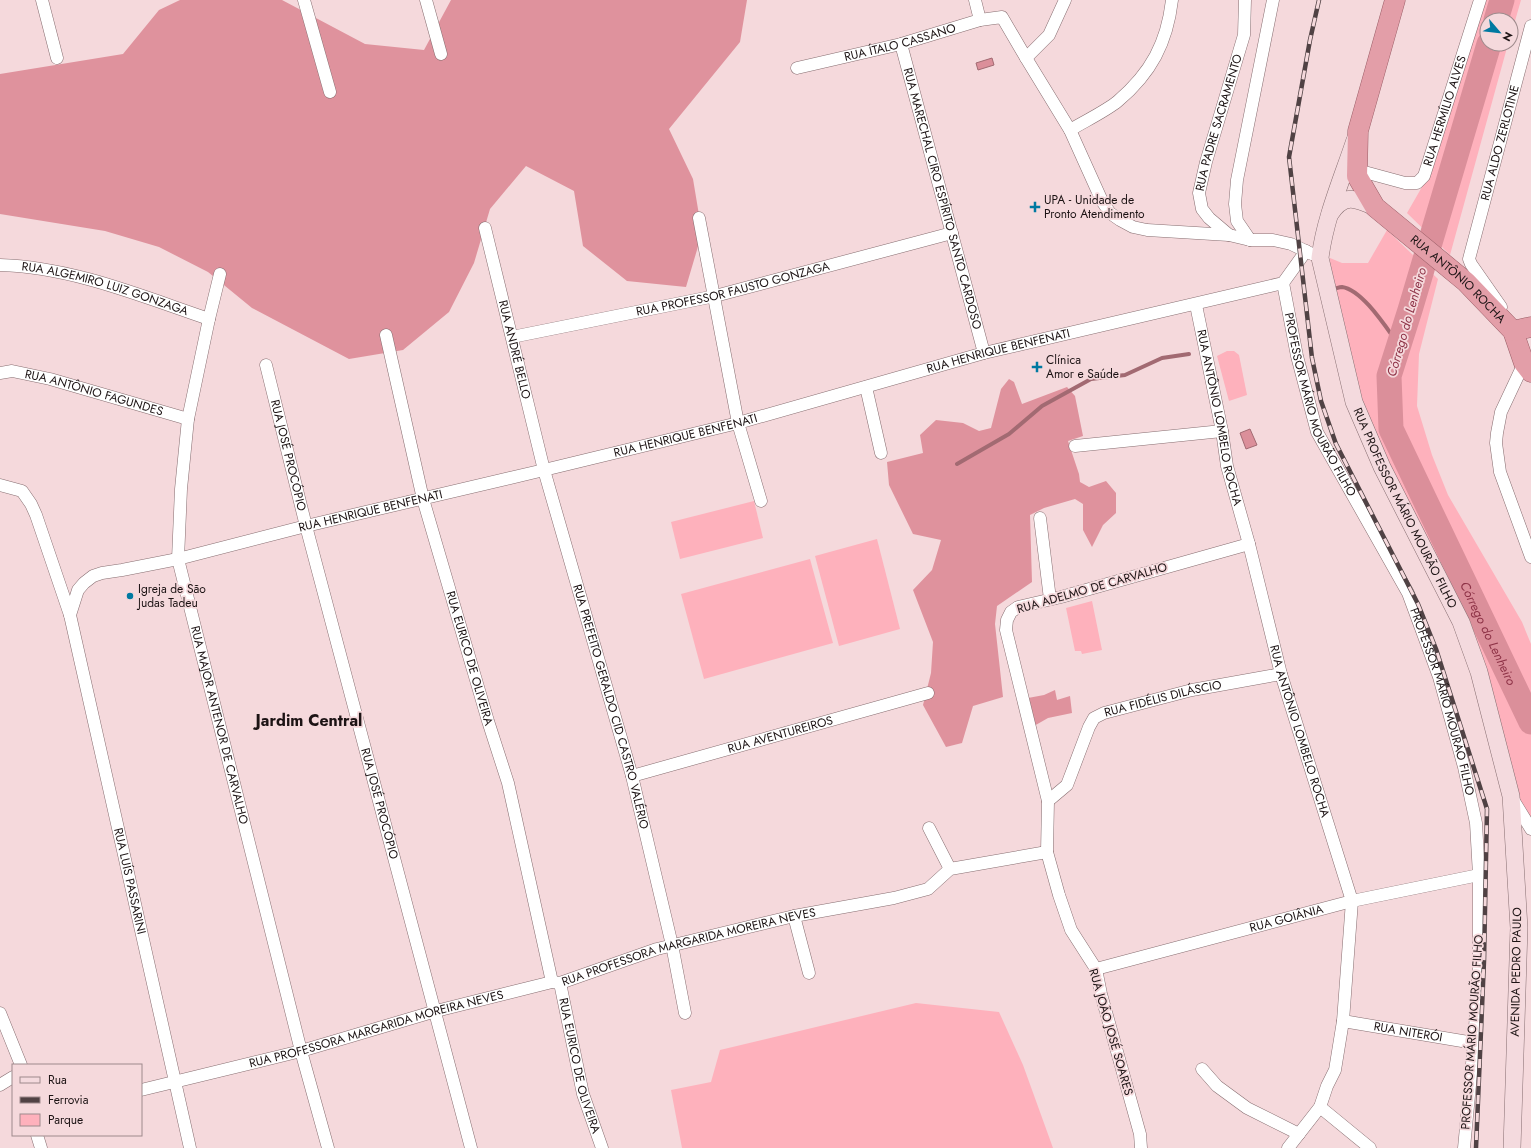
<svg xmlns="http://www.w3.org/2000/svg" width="1531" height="1148" viewBox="0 0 1531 1148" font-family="Jost,sans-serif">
<rect width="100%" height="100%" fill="#f5d9dc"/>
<!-- green -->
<g fill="#feb1bc">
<path d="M1479,0H1521L1511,35V20H1487V44H1508L1450,255L1407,213L1426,180Z"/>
<path d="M1387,230L1438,279L1419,354L1417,406L1432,455L1448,495L1522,622L1531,644V819L1515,794L1483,673L1358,402L1328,269L1330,258L1342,263H1368Z"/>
<path d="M1227,351H1234L1239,355L1247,395L1229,401L1217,356Z"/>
<path d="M754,501L763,538L680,559L671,522Z"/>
<path d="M877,539L900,629L839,646L815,556Z"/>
<path d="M810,559L833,643L704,679L681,594Z"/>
<path d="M1092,601L1102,650L1082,654L1081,651H1075L1066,608Z"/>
<path d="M916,1003L999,1012L1023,1065L1053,1148H682L671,1090L711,1082L720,1050Z"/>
</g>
<!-- forest -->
<g fill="#df929d">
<path d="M180,0H282L365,44L424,50L451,0H747L740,42L669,129L693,179L702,233L686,287L627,281L583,246L574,191L526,166L490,209L474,263L449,312L403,350L349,359L252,308L208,272L159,247L105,231L0,214V74L123,54L159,10Z"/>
<path d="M1009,379L1014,382L1022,404L1067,387L1075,396L1083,436L1068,441L1079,474L1080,482L1089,487L1106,481L1116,493V513L1103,525L1092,547L1083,530V504L1075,499L1044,508L1030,515L1032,582L997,606L995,624L1003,697L973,706L962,743L946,747L923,705L931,673L933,642L913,590L932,570L941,540L913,534L889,485L887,462L923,453L920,435L936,420L963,423L979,431L991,428L1001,389Z"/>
<path d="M1055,690L1057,700L1070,696L1072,713L1048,718L1034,726L1028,698L1044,695Z"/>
</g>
<!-- water -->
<g fill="#db8f9a" stroke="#a26a72">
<path d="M992,58L994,65L978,70L976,63Z"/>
<path d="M1250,429L1257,445L1246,449L1240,433Z"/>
</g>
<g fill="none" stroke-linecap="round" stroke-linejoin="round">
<!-- stream -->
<g stroke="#a26a72" stroke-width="4">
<path d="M1333,289C1335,289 1339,287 1342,287C1363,290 1387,329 1399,345"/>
<path d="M957,464L1009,434L1042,406L1091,379L1125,375L1162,358L1189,354"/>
</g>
<!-- river -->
<g stroke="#db8f9a" stroke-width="25">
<path d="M1496,20L1502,0"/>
<path id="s1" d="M1489,44L1410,310L1389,376L1391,429L1531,722"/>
</g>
<!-- minor casing -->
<g stroke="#876e71" stroke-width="13">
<g id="minor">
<path d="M42,0L57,58"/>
<path d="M304,0L330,92"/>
<path d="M426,0L441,54"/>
<path d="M975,0L980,20"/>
<path id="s2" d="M901,44L984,353"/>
<path d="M1026,58L1049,35L1065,0"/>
<path id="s3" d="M797,68L901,44L980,20L1002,17L1026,58L1070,130L1102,201L1110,213L1120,220L1133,227L1147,230L1229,235L1250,240H1273L1291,244L1312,254"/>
<path d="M1070,130C1085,121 1106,111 1118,101C1151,73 1167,43 1172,0"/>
<path id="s4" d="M1357,170L1405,183H1417L1424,176L1480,0"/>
<path d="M699,218L738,423L761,501"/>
<path id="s5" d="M485,228L544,470L632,776L672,945L685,1013"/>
<path id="s6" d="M1229,235L1209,218L1202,209L1199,193L1206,162L1244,35L1245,0"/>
<path d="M1250,240L1237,221L1235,204L1237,180L1273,0"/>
<path id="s7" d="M0,265C72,267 141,296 209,319"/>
<path id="s8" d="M220,274L209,319L188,419L181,489L178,559L301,1051L328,1148"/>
<path id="s9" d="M1283,283L1297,356L1317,432L1408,593L1439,677L1464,767L1476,823L1479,875V966L1474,1043L1464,1148"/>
<path id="s10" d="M1196,305L1222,431L1227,466L1249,544L1281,674L1352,901L1343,1021L1335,1070L1327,1086L1320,1107L1288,1148"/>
<path id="s11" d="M1501,307L1471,264L1469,259L1531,26"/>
<path id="s12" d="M386,335L423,499L488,721L508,783L552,982"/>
<path id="s13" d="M512,337L715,296L952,233"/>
<path d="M1524,363L1501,412L1497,433L1496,443L1500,472L1531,557"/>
<path id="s14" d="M266,365L306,526L471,1148"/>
<path id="s15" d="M0,373L12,371L50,379L188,419"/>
<path d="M866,387L881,453"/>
<path d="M1075,446L1222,431"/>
<path id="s16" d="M0,485L22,491L31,504L36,515L70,615L190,1148"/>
<path d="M1040,518L1050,599"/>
<path id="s17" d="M70,615L78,590L84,583L93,576L102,573L122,570L178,559L306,526L544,470L738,423L984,353L1283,283L1306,251"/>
<path id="s18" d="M632,776L928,693"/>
<path d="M1512,798L1531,829"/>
<path id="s19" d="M1048,801L1067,785L1089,727L1094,718L1104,713L1192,690L1281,674"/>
<path d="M929,828L950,869"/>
<path d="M794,916L809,973"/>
<path id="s20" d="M1096,969L1352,901L1479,875"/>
<path id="s21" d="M560,983L583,1094L602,1148"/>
<path d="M0,1013L21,1065"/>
<path id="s22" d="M1343,1021L1474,1043"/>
<path d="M1202,1069L1217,1086L1247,1108L1299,1134"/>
<path d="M0,1085L13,1077"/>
<path id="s23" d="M141,1090L301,1051L436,1011L552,982L560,983L657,949L794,916L894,898L928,889L950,869L1047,852"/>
<path d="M1320,1107L1370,1148"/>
<path d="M37,1135L41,1148"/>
<path d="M1141,1148L1140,1134L1101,994L1096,969L1071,930L1059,895L1047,852L1048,801L1006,630L1007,620L1011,612L1018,607L1061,597L1249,544"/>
</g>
</g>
<!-- secondary casing -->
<g stroke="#876e71" stroke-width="18">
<g id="secondary">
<path id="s24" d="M1355,140C1342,179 1325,218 1320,258L1354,402L1382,467L1461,622L1479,672L1511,796L1519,928L1512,1148"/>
<path d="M1330,214C1344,193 1355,198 1375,207"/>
</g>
</g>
<!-- trunk casing -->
<g stroke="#995d66" stroke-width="21">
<g id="trunk">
<path id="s25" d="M1395,0L1358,131L1357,176L1375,207L1466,282L1513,331L1524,363L1531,372"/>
<path d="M1513,331L1531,327"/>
</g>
</g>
<!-- minor -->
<use href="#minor" stroke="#fff" stroke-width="12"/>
<!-- secondary -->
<use href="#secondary" stroke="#f4dade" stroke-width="17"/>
<!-- trunk -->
<use href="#trunk" stroke="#e39ea8" stroke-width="20"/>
<!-- rail casing -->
<g stroke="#504244" stroke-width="4.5">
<path id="rail" d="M1319,0L1310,40L1289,157L1312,358L1321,401L1336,444L1418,604L1436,649L1487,809L1484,961L1476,1148"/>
</g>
<!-- rail -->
<use href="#rail" stroke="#f5d9dc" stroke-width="3" stroke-dasharray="9" stroke-linecap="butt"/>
</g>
<!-- markers -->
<g fill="#0079a1" stroke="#f5d9dc" stroke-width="1.5">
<path d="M1033 201h4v4h4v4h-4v4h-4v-4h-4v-4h4z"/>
<path d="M1035 361h4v4h4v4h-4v4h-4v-4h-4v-4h4z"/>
<circle cx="130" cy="596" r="4"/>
</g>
<g text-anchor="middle" stroke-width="3.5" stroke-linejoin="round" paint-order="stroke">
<!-- street labels -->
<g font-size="12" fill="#1c1314" stroke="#f5d9dc">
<text dy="4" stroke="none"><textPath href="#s3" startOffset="106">RUA ÍTALO CASSANO</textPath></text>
<text dy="4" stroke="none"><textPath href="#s4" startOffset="140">RUA HERMÍLIO ALVES</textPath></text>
<text dy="4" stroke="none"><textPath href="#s6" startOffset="127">RUA PADRE SACRAMENTO</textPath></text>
<text dy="4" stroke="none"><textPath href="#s11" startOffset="178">RUA ALDO ZERLOTINE</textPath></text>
<text dy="4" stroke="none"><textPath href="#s2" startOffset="160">RUA MARECHAL CIRO ESPÍRITO SANTO CARDOSO</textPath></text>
<text dy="4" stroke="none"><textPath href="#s25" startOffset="327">RUA ANTÔNIO ROCHA</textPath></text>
<text dy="4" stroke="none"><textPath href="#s13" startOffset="226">RUA PROFESSOR FAUSTO GONZAGA</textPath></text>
<text dy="4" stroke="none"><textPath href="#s7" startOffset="108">RUA ALGEMIRO LUIZ GONZAGA</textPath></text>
<text dy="4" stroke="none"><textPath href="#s5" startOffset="125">RUA ANDRÉ BELLO</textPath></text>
<text dy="4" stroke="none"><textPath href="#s17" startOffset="980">RUA HENRIQUE BENFENATI</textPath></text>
<text dy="4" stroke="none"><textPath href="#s15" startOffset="97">RUA ANTÔNIO FAGUNDES</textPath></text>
<text dy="4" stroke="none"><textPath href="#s9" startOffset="128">PROFESSOR MÁRIO MOURÃO FILHO</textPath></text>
<text dy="4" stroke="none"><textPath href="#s10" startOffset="115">RUA ANTÔNIO LOMBELO ROCHA</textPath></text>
<text dy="4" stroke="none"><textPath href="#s17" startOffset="656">RUA HENRIQUE BENFENATI</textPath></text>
<text dy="4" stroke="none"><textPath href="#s14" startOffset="93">RUA JOSÉ PROCÓPIO</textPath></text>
<text dy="4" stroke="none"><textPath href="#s24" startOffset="389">RUA PROFESSOR MÁRIO MOURÃO FILHO</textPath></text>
<text dy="4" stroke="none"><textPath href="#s17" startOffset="332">RUA HENRIQUE BENFENATI</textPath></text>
<text transform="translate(1092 588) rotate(-16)" y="4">RUA ADELMO DE CARVALHO</text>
<text dy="4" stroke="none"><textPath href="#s12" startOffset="334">RUA EURICO DE OLIVEIRA</textPath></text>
<text dy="4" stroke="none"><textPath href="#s19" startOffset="169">RUA FIDÉLIS DILÁSCIO</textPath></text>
<text dy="4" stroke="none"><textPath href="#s9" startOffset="452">PROFESSOR MÁRIO MOURÃO FILHO</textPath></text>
<text dy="4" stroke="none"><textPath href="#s5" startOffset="495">RUA PREFEITO GERALDO CID CASTRO VALÉRIO</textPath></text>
<text dy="4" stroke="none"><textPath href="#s8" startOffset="460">RUA MAJOR ANTENOR DE CARVALHO</textPath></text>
<text dy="4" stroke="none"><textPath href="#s10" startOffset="439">RUA ANTÔNIO LOMBELO ROCHA</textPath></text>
<text dy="4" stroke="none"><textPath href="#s18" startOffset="154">RUA AVENTUREIROS</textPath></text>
<text dy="4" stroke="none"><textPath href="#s14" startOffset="453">RUA JOSÉ PROCÓPIO</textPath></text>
<text dy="4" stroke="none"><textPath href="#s16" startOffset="429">RUA LUÍS PASSARINI</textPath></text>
<text dy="4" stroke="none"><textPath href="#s20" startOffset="197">RUA GOIÂNIA</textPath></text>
<text dy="4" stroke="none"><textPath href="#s23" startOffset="567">RUA PROFESSORA MARGARIDA MOREIRA NEVES</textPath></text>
<text transform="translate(1516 972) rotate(-89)" y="4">AVENIDA PEDRO PAULO</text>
<text dy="4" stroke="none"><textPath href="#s23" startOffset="243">RUA PROFESSORA MARGARIDA MOREIRA NEVES</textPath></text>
<text transform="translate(1111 1032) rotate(74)" y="4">RUA JOÃO JOSÉ SOARES</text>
<text dy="4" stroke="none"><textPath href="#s22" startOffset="66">RUA NITERÓI</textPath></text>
<text transform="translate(1472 1032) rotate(-86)" y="4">PROFESSOR MÁRIO MOURÃO FILHO</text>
<text dy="4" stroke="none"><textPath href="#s21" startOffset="85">RUA EURICO DE OLIVEIRA</textPath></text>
</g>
<!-- poi labels -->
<g font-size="12" fill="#1c1314" stroke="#f5d9dc" text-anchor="start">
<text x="1044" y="204">UPA - Unidade de<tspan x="1044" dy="14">Pronto Atendimento</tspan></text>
<text x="1046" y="364">Clínica<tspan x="1046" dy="14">Amor e Saúde</tspan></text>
<text x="138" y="593">Igreja de São<tspan x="138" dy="14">Judas Tadeu</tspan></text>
</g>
<!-- water labels -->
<g font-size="13" font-style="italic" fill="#8e3347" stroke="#f5d9dc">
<text transform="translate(1406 322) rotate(-74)" y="5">Córrego do Lenheiro</text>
<text dy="5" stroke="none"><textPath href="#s1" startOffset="626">Córrego do Lenheiro</textPath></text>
</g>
<!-- district labels -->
<g font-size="16" font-weight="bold" fill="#1c1314" stroke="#f5d9dc">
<text x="309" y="726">Jardim Central</text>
</g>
</g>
<!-- legend -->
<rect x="12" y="1064" width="130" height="72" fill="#f5d9dc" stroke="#9e8a8c"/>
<rect x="20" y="1077" width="20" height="6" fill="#f4dade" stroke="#9e8a8c"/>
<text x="48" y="1084" font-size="12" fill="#1c1314">Rua</text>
<rect x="20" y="1097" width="20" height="6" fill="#504244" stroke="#9e8a8c"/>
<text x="48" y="1104" font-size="12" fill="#1c1314">Ferrovia</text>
<rect x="20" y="1114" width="20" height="12" fill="#feb1bc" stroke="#9e8a8c"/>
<text x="48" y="1124" font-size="12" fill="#1c1314">Parque</text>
<!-- north arrow -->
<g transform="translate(1499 32) rotate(118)"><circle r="19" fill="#f5d9dc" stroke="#9e8a8c"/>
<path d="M0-3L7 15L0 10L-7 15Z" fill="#0079a1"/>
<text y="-6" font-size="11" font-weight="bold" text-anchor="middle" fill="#1c1314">N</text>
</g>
</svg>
